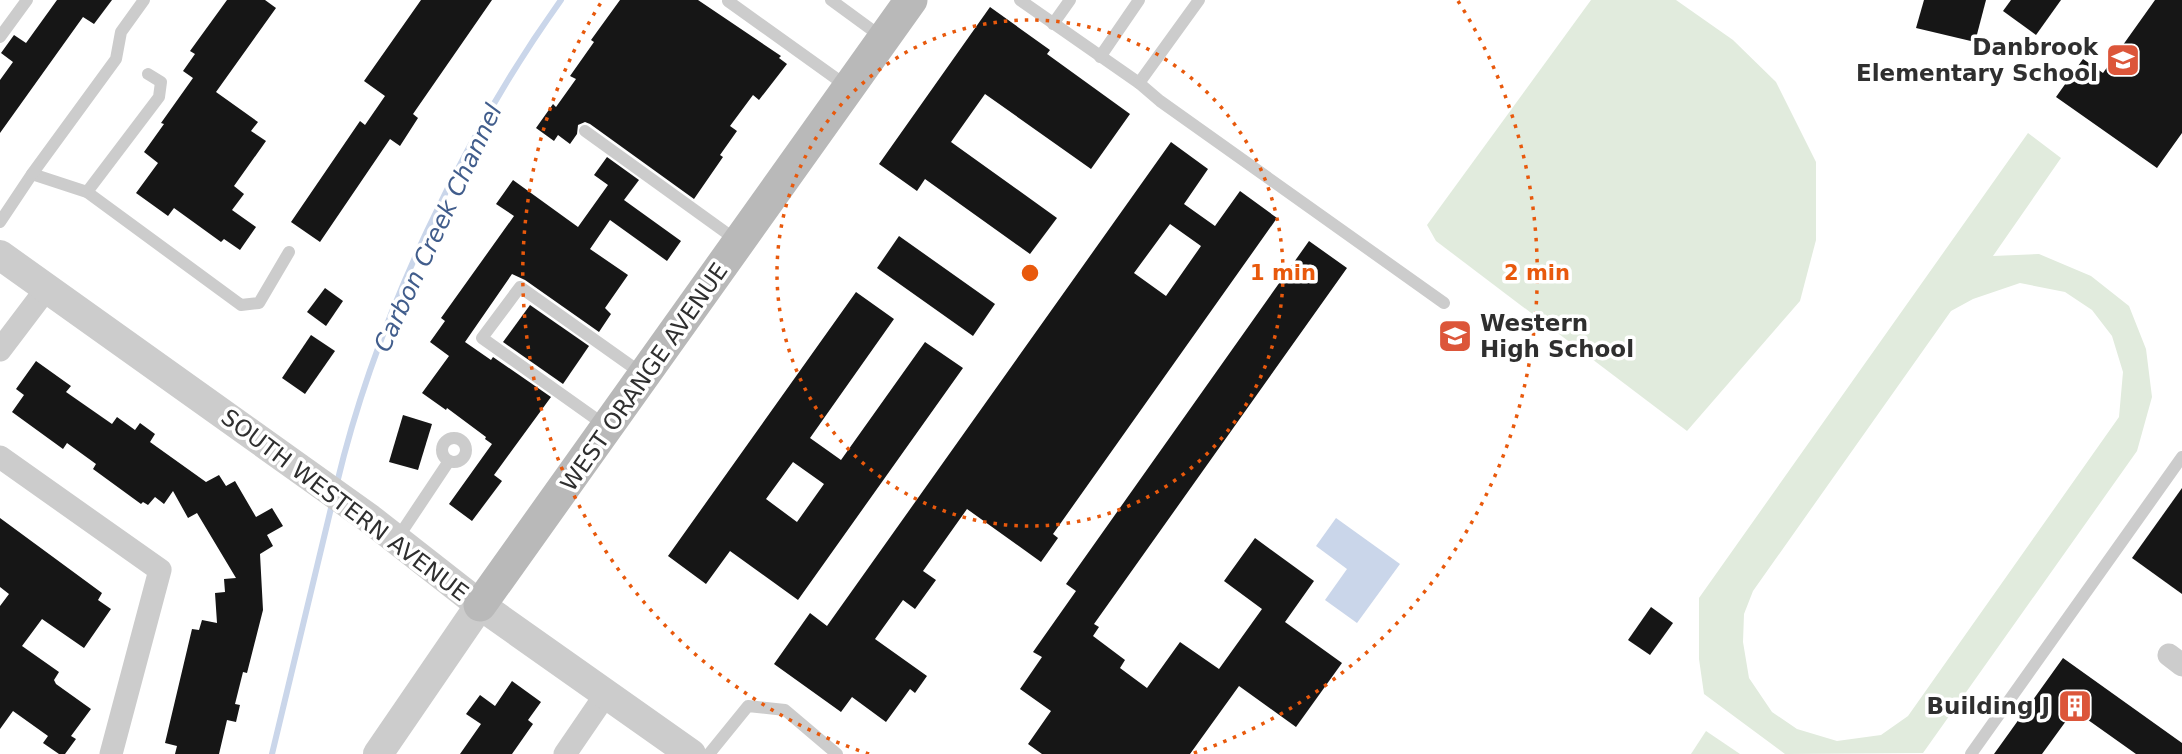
<svg xmlns="http://www.w3.org/2000/svg" width="2182" height="754" viewBox="0 0 2182 754" font-family="'DejaVu Sans',sans-serif">
<rect width="100%" height="100%" fill="#fff"/>
<!-- green -->
<g fill="#e1ebdd" fill-rule="evenodd">
<path d="M1591,0H1676L1733,40L1776,82L1816,162V240L1800,301L1687,431L1436,241L1427,225Z"/>
<path d="M2028,133L2061,158L1993,256L2039,254L2091,276L2129,306L2146,349L2152,397L2137,451L1923,753L1785,754L1704,694L1699,659V598ZM2020,283L2065,292L2092,310L2112,336L2123,372L2119,417L1908,716L1881,735L1837,741L1797,729L1772,712L1749,678L1743,642L1744,614L1753,591L1951,311L1973,299Z"/>
<path d="M1706,731L1740,754H1691Z"/>
</g>
<!-- water -->
<path fill="#cad6ea" d="M1336,518L1400,564L1357,623L1325,600L1347,569L1316,546Z"/>
<g fill="none" stroke-linecap="round" stroke-linejoin="round">
<!-- stream -->
<g stroke="#cad6ea" stroke-width="6">
<path d="M337,483C376,319 463,137 561,0"/>
<path d="M272,754L332,504"/>
</g>
</g>
<!-- building -->
<g fill="#161616" fill-rule="evenodd">
<path d="M57,0H112L94,24L83,17L0,133V80L13,62L1,53L14,35L26,43Z"/>
<path d="M227,0H265L276,8L216,92L258,122L251,131L266,141L234,186L244,194L232,210L256,227L240,250L224,239L221,242L174,208L168,216L136,193L158,163L144,152L164,124L161,123L193,78L183,71L195,54L190,51Z"/>
<path d="M421,0H492L413,114L418,118L400,146L390,139L320,242L291,222L360,121L365,125L385,96L364,81Z"/>
<path d="M620,0H698L781,56L779,58L787,64L759,100L753,95L730,126L737,131L720,155L723,157L694,199L590,124L585,122L578,125L577,134L570,144L558,135L554,141L536,128L553,104L556,107L576,79L570,76L594,42L591,40Z"/>
<path d="M1924,0H1986L1975,42L1916,28Z"/>
<path d="M2011,0H2061L2036,35L2003,11Z"/>
<path d="M2155,0H2182V133L2157,168L2056,97L2083,59L2103,73Z"/>
<path d="M990,7L1050,50L1047,54L1130,114L1091,169L985,94L951,142L1057,218L1030,254L925,179L917,191L879,164Z"/>
<path d="M1171,142L1208,169L1184,204L1215,226L1240,191L1277,218L1053,534L1058,538L1041,562L967,509L923,571L936,580L915,609L903,600L875,639L927,676L915,693L910,689L886,722L852,697L841,712L774,664L810,613L827,626ZM1170,224L1201,246L1166,296L1134,273Z"/>
<path d="M607,157L639,180L624,200L681,241L667,261L610,220L590,249L628,275L605,308L611,314L599,332L525,280L512,274L465,342L491,360L493,357L551,397L494,475L502,481L472,521L449,504L492,444L485,439L486,437L447,408L446,410L422,393L449,356L430,342L445,321L441,318L514,216L496,204L513,180L578,227L608,185L594,175Z"/>
<path d="M899,236L995,304L973,336L877,268Z"/>
<path d="M1309,241L1347,268L1094,624L1099,627L1093,636L1125,660L1120,668L1147,688L1180,642L1219,669L1262,609L1224,581L1255,538L1314,581L1285,622L1342,663L1296,727L1239,686L1190,754H1042L1028,744L1051,711L1020,689L1042,657L1033,652L1076,591L1066,584Z"/>
<path d="M325,288L343,301L326,326L307,312Z"/>
<path d="M856,292L894,319L810,438L841,460L925,342L963,368L798,600L730,551L706,584L668,556ZM793,462L824,484L797,522L766,499Z"/>
<path d="M530,305L589,346L563,384L503,342Z"/>
<path d="M311,335L335,351L305,394L282,378Z"/>
<path d="M36,361L71,386L66,392L112,424L117,417L135,430L140,423L155,434L150,442L206,482L219,475L226,486L235,481L256,517L272,508L283,526L267,535L273,546L260,554L263,610L247,673L243,672L235,704L240,705L236,722L227,720L219,754H175L177,746L165,743L192,629L199,630L202,620L217,623L215,593L225,592L224,579L236,578L197,513L188,518L173,491L164,504L155,497L148,505L143,502L141,504L93,469L96,464L67,443L63,449L12,412L24,395L16,389Z"/>
<path d="M403,415L432,424L418,470L389,462Z"/>
<path d="M2182,488V594L2132,558Z"/>
<path d="M0,518L102,593L98,600L111,609L84,648L42,619L22,646L59,672L54,680L56,684L91,709L71,736L76,739L65,754H59L43,743L48,736L13,711L0,729V606L9,594L0,587Z"/>
<path d="M1651,607L1673,623L1650,655L1628,640Z"/>
<path d="M2063,658L2182,743V754H2136L2074,710L2042,754H1994Z"/>
<path d="M512,681L541,702L528,720L533,724L512,754H460L481,724L466,714L480,695L495,706Z"/>
</g>
<g fill="none" stroke-linecap="round" stroke-linejoin="round">
<!-- service -->
<g stroke="#ccc" stroke-width="12">
<path d="M831,0L883,38"/>
<path d="M1020,0L1139,83L1199,0"/>
<path d="M728,1L848,87"/>
<path d="M1053,24L1070,0"/>
<path d="M0,37L27,0"/>
<path d="M1100,57L1139,0"/>
<path d="M1139,83L1160,101L1444,303"/>
<path d="M585,131L739,242"/>
<path d="M32,174L87,192L241,305L259,303L289,252"/>
<path d="M87,192L159,97L161,82L148,74"/>
<path d="M0,222L32,174L116,59L121,32L144,0"/>
<path d="M606,426L482,338L520,287L644,375"/>
<circle cx="454" cy="450" r="12"/>
<path d="M397,539L449,461"/>
<path d="M709,754L748,706L785,710L837,754"/>
<path d="M1971,754L2182,457"/>
</g>
<!-- minor -->
<g stroke="#ccc" stroke-width="23">
<path d="M0,350L47,288"/>
<path d="M0,457L160,570L111,754"/>
<path d="M2169,655L2182,665"/>
<path d="M565,754L606,694"/>
</g>
<!-- tertiary -->
<g stroke="#ccc" stroke-width="30">
<path d="M0,255L370,519L480,605L691,754"/>
<path d="M378,754L480,605"/>
</g>
<!-- secondary -->
<path stroke="#b9b9b9" stroke-width="33" d="M480,605L911,0"/>
</g>
<!-- distance rings -->
<g fill="none" stroke="#e8590c" stroke-width="3.5" stroke-dasharray="3.5 7">
<circle cx="1030" cy="273" r="253"/>
<path d="M869 754A507 507 0 0 1 602 1M1458 1A507 507 0 0 1 1191 754"/>
</g>
<!-- icons -->
<defs>
<g id="school-square" transform="scale(1.75)"><rect x="-9" y="-9" width="18" height="18" rx="4" fill="#dc563a" stroke="#fff"/><path d="M0-5L7-2L0 1L-7-2ZM-4 1L0 2.5L4 1V4Q0 6-4 4Z" fill="#fff"/></g>
<g id="building-square" transform="scale(1.75)"><rect x="-9" y="-9" width="18" height="18" rx="4" fill="#dc563a" stroke="#fff"/><path d="M-4-6H4V6H1V3H-1V6H-4ZM-2.5-4.3h1.7v1.8h-1.7ZM.8-4.3h1.7v1.8H.8ZM-2.5-1h1.7V.8h-1.7ZM.8-1h1.7V.8H.8Z" fill="#fff"/></g>
</defs>
<g fill-rule="evenodd">
<use href="#school-square" x="2123" y="60"/>
<use href="#school-square" x="1455" y="336"/>
<use href="#building-square" x="2075" y="706"/>
</g>
<g text-anchor="middle" stroke-width="7" stroke-linejoin="round" paint-order="stroke">
<!-- poi labels -->
<g font-size="23" font-weight="bold" fill="#2f2f2f" stroke="#fff" text-anchor="end">
<text x="2098" y="55">Danbrook<tspan x="2098" dy="26">Elementary School</tspan></text>
<text x="1480" y="331" text-anchor="start">Western<tspan x="1480" dy="26">High School</tspan></text>
<text x="2050" y="714">Building J</text>
</g>
<!-- street labels -->
<g font-size="23" fill="#2f2f2f" stroke="#fff">
<text transform="translate(644 377) rotate(-55)" y="8">WEST ORANGE AVENUE</text>
<text transform="translate(345 505) rotate(37)" y="8">SOUTH WESTERN AVENUE</text>
</g>
<!-- water labels -->
<g font-size="24" font-style="italic" fill="#415d8c" stroke="#fff">
<text transform="translate(438 228) rotate(-65)" y="8">Carbon Creek Channel</text>
</g>
</g>
<circle cx="1030" cy="273" r="10" fill="#e8590c" stroke="#fff" stroke-width="3.5"/>
<g font-size="21" text-anchor="middle" font-weight="bold" fill="#e8590c" stroke="#fff" stroke-width="7" stroke-linejoin="round" paint-order="stroke">
<text x="1283" y="280">1 min</text>
<text x="1537" y="280">2 min</text>
</g>
</svg>
